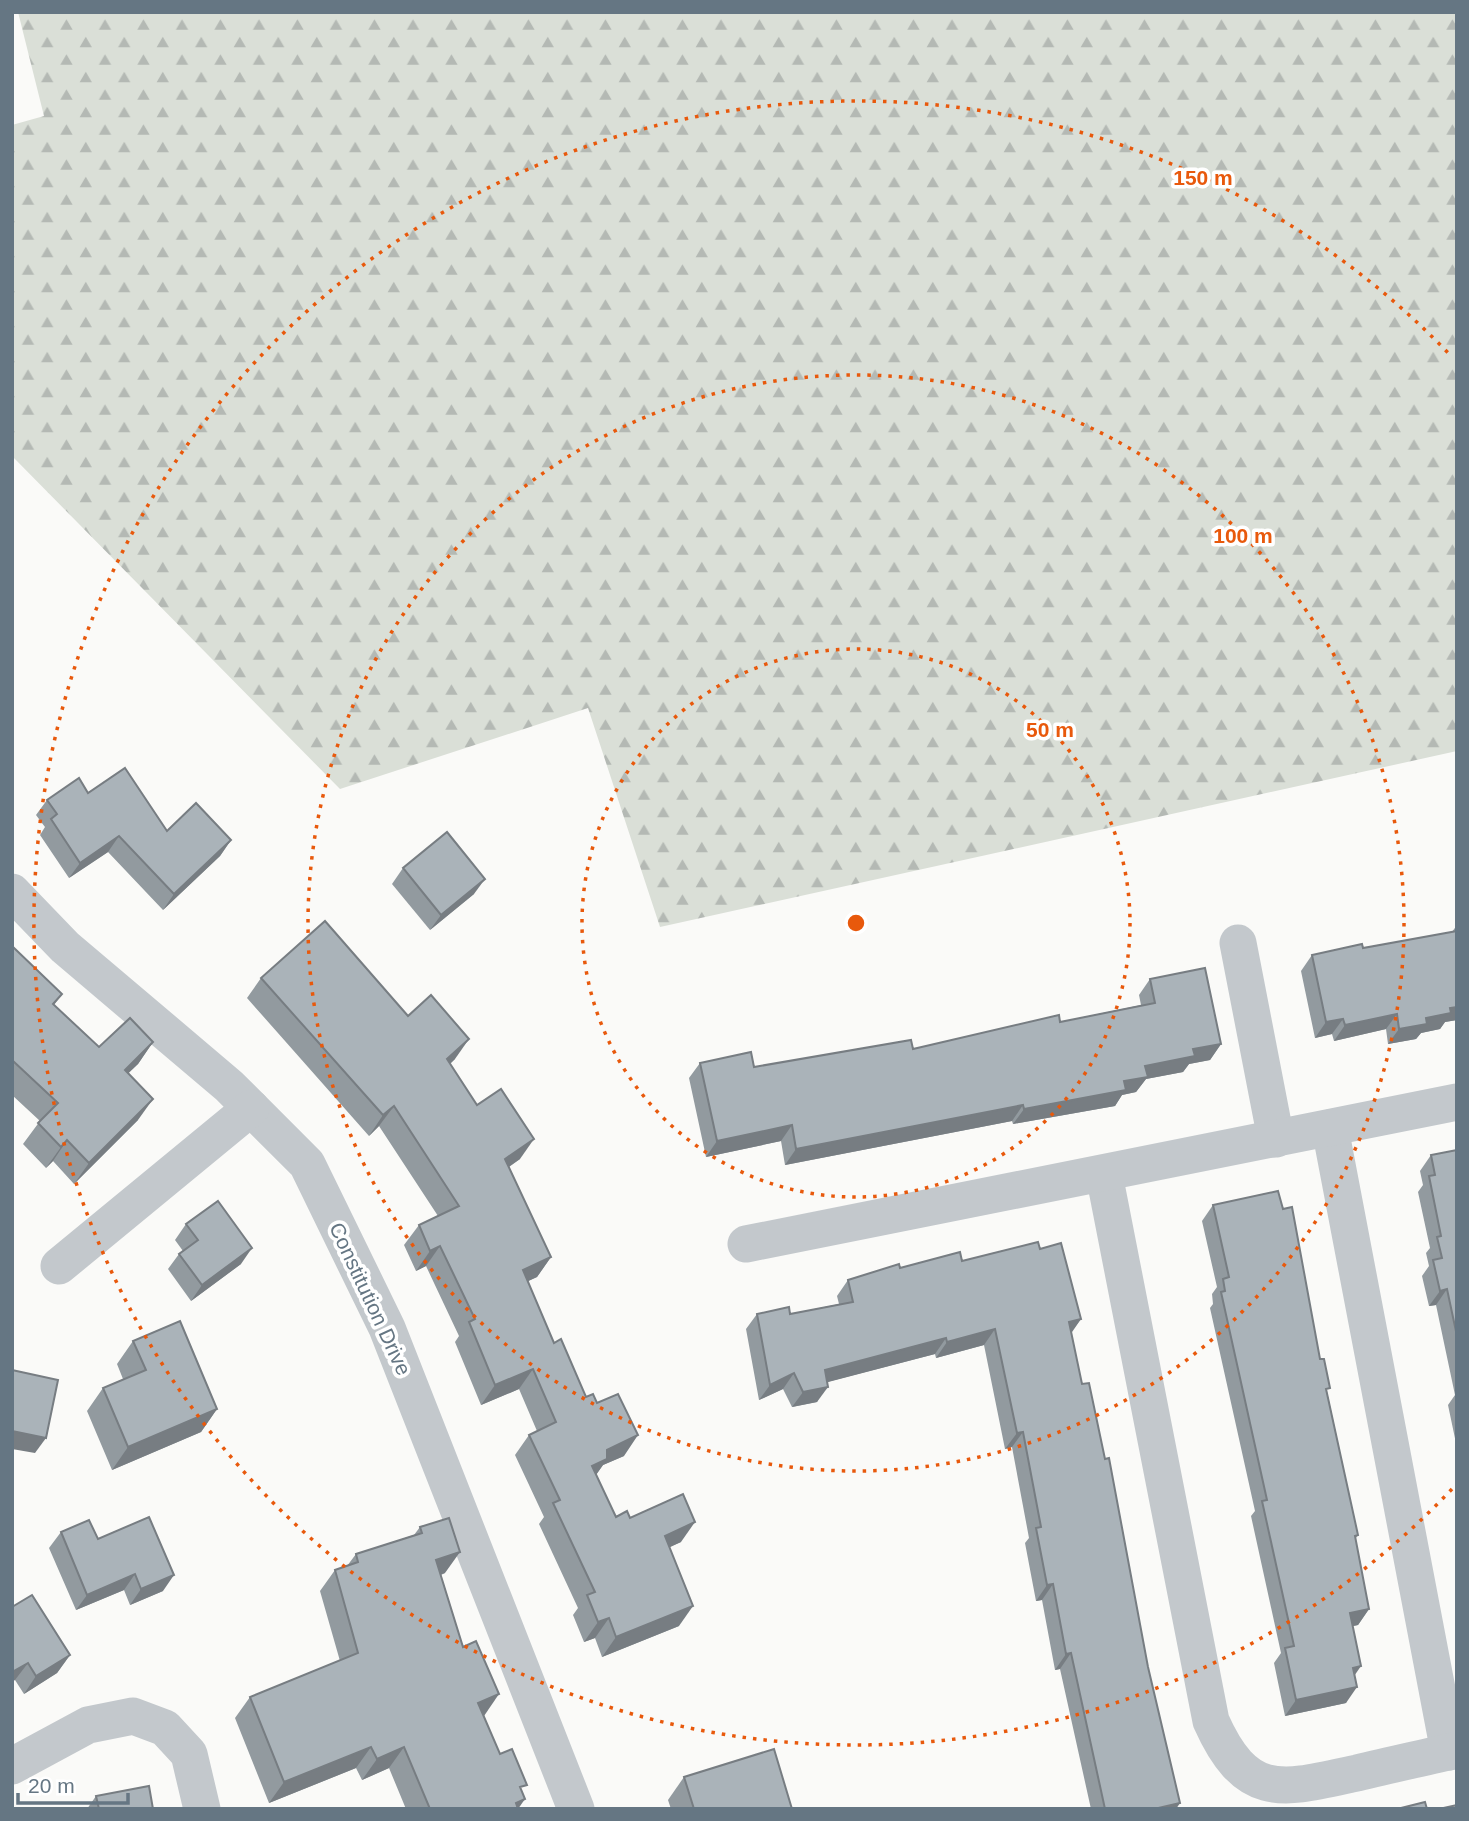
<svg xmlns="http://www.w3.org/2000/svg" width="1469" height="1821" viewBox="0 0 1469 1821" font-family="Helvetica,sans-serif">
<defs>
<pattern id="forest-firs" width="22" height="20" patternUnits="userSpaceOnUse" patternTransform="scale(1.75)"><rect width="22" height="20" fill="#dadfd7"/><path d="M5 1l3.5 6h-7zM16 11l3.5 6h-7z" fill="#b4b9b4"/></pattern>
</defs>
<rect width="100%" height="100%" fill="#fafaf8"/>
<!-- forest -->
<path fill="url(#forest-firs)" d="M18,12H1457V751L660,927L588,708L340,789L12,456V125L44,116Z"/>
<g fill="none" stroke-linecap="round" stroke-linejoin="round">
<!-- minor -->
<g stroke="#c3c8cc" stroke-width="37">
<path d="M12,892L65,947L229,1086L307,1164L387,1328L576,1809"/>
<path d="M1238,943L1276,1139"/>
<path d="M1330,1128L1449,1752"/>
<path d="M1104,1174L1211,1721C1247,1802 1283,1789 1357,1773C1390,1765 1423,1758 1457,1750"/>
<path d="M746,1244L1457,1102"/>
<path d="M59,1266L251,1108"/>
<path d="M12,1766L88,1725L133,1716L165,1728L189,1754L202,1809"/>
</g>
</g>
<!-- wall -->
<g fill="#929a9f">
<path d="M88,793L167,831L231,840L220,856L163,910L108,852L69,878L40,835L45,827L36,815L47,800Z"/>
<path d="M403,868L474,894L430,930L392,884Z"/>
<path d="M1457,925V1020L1445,1022L1440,1029L1421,1033L1416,1039L1388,1044L1386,1029L1334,1041L1332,1034L1315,1038L1301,971L1312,955L1363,948L1452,932Z"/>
<path d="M12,946L62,994L54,1005L99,1047L153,1042L138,1064L128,1073L138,1120L74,1184L53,1161L46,1168L23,1144L40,1121L12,1095Z"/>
<path d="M261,978L408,1016L455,1059L450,1064L477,1105L520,1159L509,1167L551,1257L537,1277L528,1281L554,1343L586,1397L624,1456L603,1465L596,1475L616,1517L630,1518L681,1542L669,1547L679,1626L602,1657L595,1638L584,1642L573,1615L578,1608L539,1524L544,1517L515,1455L529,1435L537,1431L519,1389L481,1405L455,1342L459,1336L426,1266L416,1271L404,1245L419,1225L438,1216L379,1126L369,1136L247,998Z"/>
<path d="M1150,979L1221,1044L1210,1060L1189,1064L1183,1072L1146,1079L1136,1092L1122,1095L1115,1106L1013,1124L1012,1121L785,1165L781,1141L706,1157L689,1078L700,1063L754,1067L913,1049L1060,1022L1141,1005L1139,995Z"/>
<path d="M1457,1150V1448L1448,1405L1455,1395L1436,1305L1429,1306L1422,1276L1429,1266L1426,1253L1430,1248L1418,1192L1423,1185L1420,1171L1431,1155Z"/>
<path d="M1213,1205L1320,1359L1358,1535L1355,1539L1369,1609L1358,1625L1353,1626L1355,1675L1346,1703L1285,1716L1274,1663L1281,1653L1251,1516L1255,1511L1210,1308L1213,1304L1212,1294L1217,1287L1202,1221Z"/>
<path d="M186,1224L241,1264L191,1301L168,1269L179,1254L183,1251L175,1240Z"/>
<path d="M1040,1249L1081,1319L1071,1332L1082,1384L1148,1667L1176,1809H1091L1060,1669L1055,1670L1042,1600L1036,1601L1025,1543L1029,1538L1012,1447L1005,1449L984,1345L936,1358L935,1354L827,1382L817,1402L792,1407L783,1389L759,1400L746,1329L757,1314H790L839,1304L837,1296L848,1280L900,1268L962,1261Z"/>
<path d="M133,1341L217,1409L201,1432L112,1470L87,1411L103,1388L123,1379L117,1364Z"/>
<path d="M420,1527L445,1573L441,1575L484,1716L500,1754L522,1792L518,1809H406L389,1768L362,1780L356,1768L269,1803L235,1718L250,1697L340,1661L320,1591L335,1570L347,1566L356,1554L414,1535Z"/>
<path d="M61,1532L98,1539L163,1591L130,1605L124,1590L76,1610L49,1548Z"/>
<path d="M12,1607L70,1655L57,1673L24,1694L15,1680Z"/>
<path d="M684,1777L792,1809H671L668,1800Z"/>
<path d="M96,1796L153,1809H87Z"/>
</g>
<!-- shaded-wall -->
<g fill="#777d82">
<path d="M119,836L108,852L69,878L80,863Z"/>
<path d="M231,840L220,856L163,910L174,894Z"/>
<path d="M485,879L474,894L430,930L441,915Z"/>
<path d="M1457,1007V1020L1445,1022L1440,1029L1421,1033L1416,1039L1388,1044L1399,1029L1450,1008Z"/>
<path d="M1397,1014L1386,1029L1334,1041L1345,1025Z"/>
<path d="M1343,1019L1332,1034L1315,1038L1326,1022Z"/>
<path d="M469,1039L455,1059L433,1079L447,1059Z"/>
<path d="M153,1042L138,1064L110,1091L125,1070Z"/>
<path d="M1221,1044L1210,1060L1189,1064L1183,1072L1146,1079L1136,1092L1122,1095L1115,1106L1013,1124L1024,1109L1124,1081L1145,1066L1193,1049Z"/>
<path d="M153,1099L138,1120L74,1184L89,1163Z"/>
<path d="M1023,1105L1012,1121L785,1165L796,1149Z"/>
<path d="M394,1106L379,1126L369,1136L383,1115Z"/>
<path d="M792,1125L781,1141L706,1157L717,1141Z"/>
<path d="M534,1139L520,1159L491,1179L505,1159Z"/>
<path d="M67,1140L53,1161L46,1168L61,1147Z"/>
<path d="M440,1246L426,1266L416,1271L430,1251Z"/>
<path d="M252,1248L241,1264L191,1301L202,1285Z"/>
<path d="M551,1257L537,1277L509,1290L523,1270Z"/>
<path d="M1447,1289L1436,1305L1429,1306L1440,1291Z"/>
<path d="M1081,1319L1070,1335L1069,1322Z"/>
<path d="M995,1329L984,1345L936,1358L947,1342Z"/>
<path d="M946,1338L935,1354L813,1386L825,1370Z"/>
<path d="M533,1369L519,1389L481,1405L495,1385Z"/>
<path d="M794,1373L783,1389L759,1400L770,1385Z"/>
<path d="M828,1387L817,1402L792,1407L803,1392Z"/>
<path d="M217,1409L201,1432L112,1470L128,1447Z"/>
<path d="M12,1431L46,1438L35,1453L12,1449Z"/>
<path d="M1023,1432L1012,1447L1005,1449L1017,1433Z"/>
<path d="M638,1435L624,1456L603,1465L593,1479L592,1466L607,1450Z"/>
<path d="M695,1522L681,1542L651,1556L665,1536Z"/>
<path d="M460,1552L445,1573L421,1581L436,1560Z"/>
<path d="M135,1574L124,1590L76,1610L87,1595Z"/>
<path d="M174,1575L163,1591L130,1605L141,1589Z"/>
<path d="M1053,1584L1042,1600L1036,1601L1047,1585Z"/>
<path d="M693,1606L679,1626L602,1657L616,1637Z"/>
<path d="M1369,1609L1358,1625L1339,1629L1350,1613Z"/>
<path d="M609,1618L595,1638L584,1642L598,1622Z"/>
<path d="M1071,1653L1060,1669L1055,1670L1066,1654Z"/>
<path d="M70,1655L57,1673L24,1694L36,1676Z"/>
<path d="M28,1663L15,1680L12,1682V1672Z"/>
<path d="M1361,1666L1350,1682L1353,1668Z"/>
<path d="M1357,1687L1346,1703L1285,1716L1296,1700Z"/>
<path d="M499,1694L484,1716L463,1725L478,1703Z"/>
<path d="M371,1747L356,1768L269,1803L284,1782Z"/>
<path d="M404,1747L389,1768L362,1780L377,1759Z"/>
<path d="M525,1799L518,1809L516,1803Z"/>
<path d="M1180,1803L1176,1809H1154Z"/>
</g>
<!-- building -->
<g fill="#aab3b9" stroke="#777d82" stroke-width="2">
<path d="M125,768L167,831L196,803L231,840L174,894L119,836L80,863L51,819L57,814L47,800L79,778L88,793Z"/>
<path d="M447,832L485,879L441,915L403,868Z"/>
<path d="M325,921L408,1016L431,995L469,1039L447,1059L477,1105L501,1089L534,1139L505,1159L551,1257L523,1270L554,1343L561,1339L586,1397L593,1394L597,1403L618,1394L638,1435L607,1450V1459L592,1466L616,1517L627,1511L630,1518L683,1494L695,1522L665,1536L693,1606L616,1637L609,1618L598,1622L587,1595L595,1592L553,1503L560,1500L529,1435L556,1422L533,1369L495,1385L469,1322L475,1319L440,1246L430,1251L419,1225L459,1206L394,1106L383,1115L261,978Z"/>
<path d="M1457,931V1007L1450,1008L1451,1013L1426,1018L1427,1024L1399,1029L1397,1014L1345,1025L1343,1019L1326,1022L1312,955L1362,944L1363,948Z"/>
<path d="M12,946L62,994L53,1004L99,1047L130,1018L153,1042L125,1070L153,1099L89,1163L67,1140L61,1147L38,1123L58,1103L12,1060Z"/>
<path d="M1205,968L1221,1044L1193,1049L1195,1056L1145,1066L1148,1077L1124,1081L1126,1090L1024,1109L1023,1105L796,1149L792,1125L717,1141L700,1063L751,1052L754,1067L911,1040L913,1049L1059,1015L1060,1022L1155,1003L1150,979Z"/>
<path d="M1457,1150V1336L1447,1289L1440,1291L1433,1260L1442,1258L1437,1237L1441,1236L1429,1176L1435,1175L1431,1155Z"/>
<path d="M1278,1191L1283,1209L1292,1207L1320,1359H1324L1330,1388L1326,1389L1358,1535L1355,1536L1369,1609L1350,1613L1361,1666L1353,1668L1357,1687L1296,1700L1285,1648L1294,1646L1262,1501L1267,1500L1221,1292L1225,1291L1223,1279L1229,1277L1213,1205Z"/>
<path d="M218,1201L252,1248L202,1285L179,1254L198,1240L186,1224Z"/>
<path d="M1038,1242L1040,1249L1061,1243L1081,1319L1069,1322L1082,1384L1089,1383L1105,1459L1109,1458L1148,1667L1180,1803L1154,1809H1105L1071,1653L1066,1654L1053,1584L1047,1585L1036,1528L1041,1527L1023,1432L1017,1433L995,1329L947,1342L946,1338L825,1370L828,1387L803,1392L794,1373L770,1385L757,1314L789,1307L790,1314L853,1302L848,1280L899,1264L900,1268L960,1252L962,1261Z"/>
<path d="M180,1321L217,1409L128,1447L103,1388L146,1370L133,1341Z"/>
<path d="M12,1370L58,1380L46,1438L12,1431Z"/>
<path d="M149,1517L174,1575L141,1589L135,1574L87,1595L61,1532L89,1520L98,1539Z"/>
<path d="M449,1518L460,1552L436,1560L463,1647L476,1641L499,1694L478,1703L500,1754L512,1749L527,1785L520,1787L525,1799L516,1803L518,1809H430L404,1747L377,1759L371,1747L284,1782L250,1697L358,1653L335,1570L358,1562L356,1554L422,1533L420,1527Z"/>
<path d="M32,1595L70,1655L36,1676L28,1663L12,1672V1607Z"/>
<path d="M774,1749L792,1809H694L684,1777Z"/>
<path d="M149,1786L153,1809H99L96,1796Z"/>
<path d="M1425,1802L1427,1809H1397Z"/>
<path d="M1457,1805V1809H1439Z"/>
</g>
<!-- distance rings -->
<g fill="none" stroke="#e8590c" stroke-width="3.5" stroke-dasharray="3.5 7">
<circle cx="856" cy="923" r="274"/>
<circle cx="856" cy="923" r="548"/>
<path d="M1452 1489A822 822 0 1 1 1452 357"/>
</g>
<g text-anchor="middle" stroke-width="7" stroke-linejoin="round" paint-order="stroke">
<!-- street labels -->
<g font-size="21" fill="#657683" stroke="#fff">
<text transform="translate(370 1299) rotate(65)" y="7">Constitution Drive</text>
</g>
</g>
<circle cx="856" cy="923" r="10" fill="#e8590c" stroke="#fff" stroke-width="3.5"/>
<g font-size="21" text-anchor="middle" font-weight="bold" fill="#e8590c" stroke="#fff" stroke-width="7" stroke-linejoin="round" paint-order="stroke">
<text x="1203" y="185">150 m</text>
<text x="1243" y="543">100 m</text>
<text x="1050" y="737">50 m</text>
</g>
<!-- border -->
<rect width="1469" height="1821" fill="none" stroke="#657683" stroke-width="28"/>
<!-- scale -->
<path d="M18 1793v10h110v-10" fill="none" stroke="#657683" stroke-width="3.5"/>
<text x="28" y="1793" font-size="21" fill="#657683" stroke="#ffffff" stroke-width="5" paint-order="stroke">20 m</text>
</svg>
